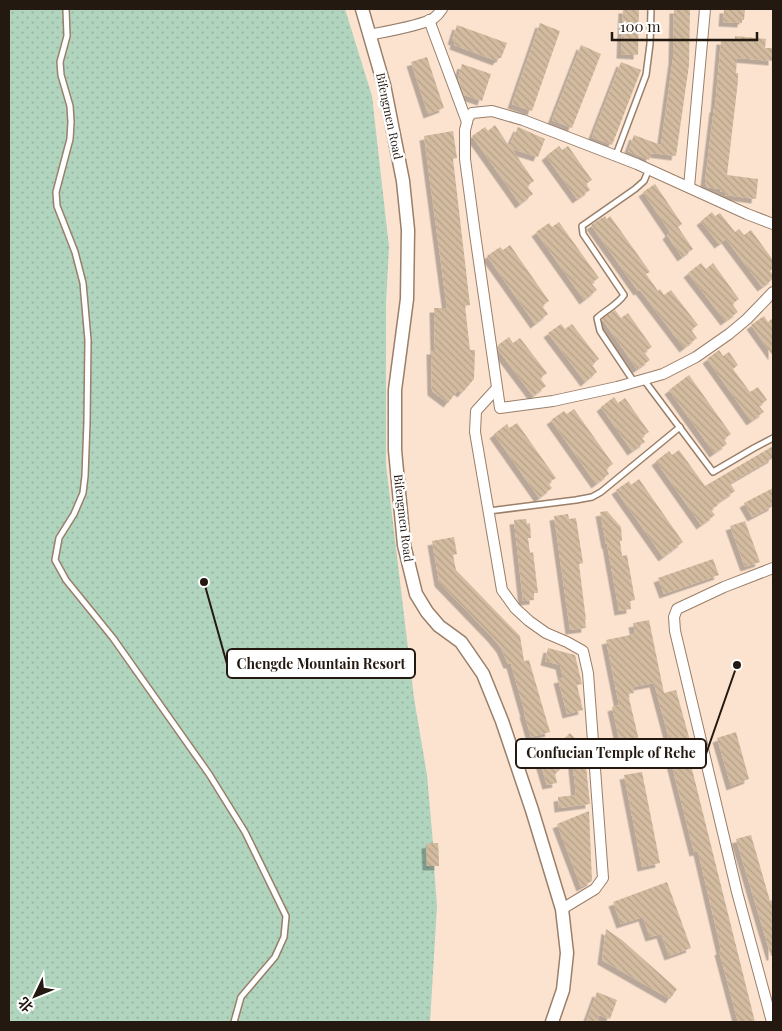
<svg xmlns="http://www.w3.org/2000/svg" width="782" height="1031" viewBox="0 0 782 1031" font-family="'Playfair Display','Noto Sans SC',serif">
<defs>
<pattern id="park-dots" width="8" height="8" patternUnits="userSpaceOnUse" patternTransform="scale(1.25)"><rect width="8" height="8" fill="#b0d4be"/><path d="M2 2h.1M6 6h.1" fill="none" stroke="#97b5a2" stroke-width="1.8" stroke-linecap="round"/></pattern>
<pattern id="building-back-hatch" width="6" height="6" patternUnits="userSpaceOnUse" patternTransform="scale(1.25)"><rect width="6" height="6" fill="#d3bba0"/><path d="M-1 5l2 2M0 0l6 6M5-1l2 2" fill="none" stroke="#b5a089"/></pattern>
<filter id="shadow"><feDropShadow dx="-4.5" dy="4.5" stdDeviation="0" flood-color="#0004"/></filter>
</defs>
<rect width="100%" height="100%" fill="#fbe3d0"/>
<!-- park -->
<path fill="url(#park-dots)" d="M9,9H345L372,96L389,247L386,303V465L414,698L427,775L433,843H438L439,866H434L437,906L430,1022H9Z"/>
<!-- building -->
<g fill="url(#building-back-hatch)" filter="url(#shadow)">
<path d="M623,9H639L638,55L621,54Z"/>
<path d="M674,9H690L689,65L676,156L652,153L649,160L628,151L634,135L661,145L673,59Z"/>
<path d="M724,9H745L744,20H742V23L723,22Z"/>
<path d="M540,23L560,31L532,111L512,104Z"/>
<path d="M457,25L507,43L501,58H499L497,61L454,45L455,41L452,40Z"/>
<path d="M735,36L766,39L765,48H773V61L737,58L736,73H738V81L727,175L758,179L756,199L725,195L726,192H720V189L707,187L705,182L714,108H715L721,40L735,41Z"/>
<path d="M581,45L601,54L572,128L552,120Z"/>
<path d="M427,57L444,108L428,114L411,62Z"/>
<path d="M621,62L641,70L612,145L592,137Z"/>
<path d="M462,64L491,74L482,101L464,95L458,78Z"/>
<path d="M495,125L509,146L518,127L545,139L538,157L512,149L534,181L527,186L533,194L520,204L472,136L485,127L488,131Z"/>
<path d="M453,131L457,158L453,159L470,305L465,306L470,350H475L474,379L462,393L458,390L448,403L432,391L431,350H435L434,308H447L424,136Z"/>
<path d="M559,146L562,150L568,146L592,180L586,184L590,190L577,199L546,156Z"/>
<path d="M655,184L682,224L678,227L693,249L682,257L667,235L670,232L643,192Z"/>
<path d="M712,212L715,216L720,213L735,232L739,229L744,235L751,230L773,260V268L770,271L773,275V279L762,287L726,239L719,244L701,221Z"/>
<path d="M605,216L607,219L610,216L628,241L650,272L646,274L658,291L660,289L664,295L671,290L698,325L691,330L697,338L684,348L640,290L638,291L591,225Z"/>
<path d="M559,222L599,278L591,283L597,290L584,300L536,232L549,223L552,227Z"/>
<path d="M510,245L549,301L542,306L548,314L535,324L487,256L500,247L503,250Z"/>
<path d="M701,263L706,269L713,263L739,299L732,304L738,312L725,321L688,273Z"/>
<path d="M615,310L621,318L628,313L652,347L644,352L650,360L637,369L602,319Z"/>
<path d="M764,316L768,322L773,318V356L751,325Z"/>
<path d="M561,324L565,329L572,324L599,359L592,365L597,372L585,382L548,333Z"/>
<path d="M509,337L513,343L520,338L547,373L540,378L546,386L533,396L499,351L498,345Z"/>
<path d="M719,350L723,356L729,352L738,365L733,369L750,392L758,387L767,400L759,406L764,412L751,421L707,359Z"/>
<path d="M689,375L731,434L724,439L727,444L714,453L669,390Z"/>
<path d="M614,397L618,403L625,398L649,432L641,437L645,442L632,451L601,407Z"/>
<path d="M574,409L613,464L606,469L609,474L596,484L551,420L564,411L567,414Z"/>
<path d="M517,423L556,478L548,483L552,488L539,498L494,434L507,424L509,428Z"/>
<path d="M773,446V458L730,483L735,491L717,503L718,505L711,510L715,515L701,525L656,461L669,451L672,455L679,450L705,486Z"/>
<path d="M639,479L683,542L663,557L616,490L629,481L631,485Z"/>
<path d="M773,488V506L752,517L744,503Z"/>
<path d="M607,511L621,527L622,541H620L622,556L627,555L635,600L630,601L631,609L619,611L607,544H606L600,512Z"/>
<path d="M568,514L569,519L576,518L583,563L579,564L586,620H585L586,628L570,630L554,516Z"/>
<path d="M526,519L527,524L530,523L531,538H528L530,553L533,552L538,593H534V600L523,601L514,520Z"/>
<path d="M745,521L760,562L745,567L730,526Z"/>
<path d="M454,537L457,554L453,555L456,570L520,636L524,661L529,660L550,732L531,737L524,713H525L511,664H508L501,648L492,637L439,582L432,541Z"/>
<path d="M713,559L719,575L664,594L658,578Z"/>
<path d="M649,620L664,693L676,690L692,748L687,749L755,1022H738L719,951L721,950L698,851L694,852L671,762L675,761L654,683L633,687L634,693L628,694L642,753L623,757L612,707L619,705L606,640L635,634L633,623Z"/>
<path d="M548,648L575,655L582,684L577,685L583,710L567,714L558,679L563,678L560,665L545,661Z"/>
<path d="M736,732L749,779L731,786L717,738Z"/>
<path d="M570,733L584,748L590,804L559,808L558,797L576,795L572,757L555,774L557,783L547,785L540,762Z"/>
<path d="M642,772L660,863L642,867L624,775Z"/>
<path d="M589,811L592,881L581,887L557,824Z"/>
<path d="M751,835L770,901L773,900V956H771L736,839Z"/>
<path d="M433,843H438L439,866H427L426,844Z"/>
<path d="M667,882L691,948L669,956L661,934L650,937L643,917L621,924L613,902Z"/>
<path d="M606,929L622,940L677,989L670,999L602,960Z"/>
<path d="M597,992L617,1000L610,1019L599,1015L597,1022H586Z"/>
</g>
<g fill="none" stroke-linecap="round" stroke-linejoin="round">
<!-- service casing -->
<g stroke="#9a7f69" stroke-width="8">
<g id="service">
<path d="M66,9L67,36L60,62L61,75L70,106L71,122L70,139L56,192L57,206L75,252L83,283L88,340L87,422L85,476L83,493L74,514L59,538L55,560L66,580L113,638L209,774L245,832L286,916L284,937L275,957L241,997L234,1022"/>
<path d="M616,155L646,75L650,44L651,9"/>
<path d="M644,380L713,472L754,448L773,438"/>
<path d="M634,382L600,331L597,318C606,310 617,305 624,295L583,234L582,226L635,189L644,181L649,169"/>
<path d="M489,511L576,500L592,497L601,492L680,427"/>
</g>
</g>
<!-- minor casing -->
<g stroke="#9a7f69" stroke-width="12">
<g id="minor">
<path d="M429,20L467,122"/>
<path d="M369,35C384,32 424,25 434,18C438,15 440,12 442,9"/>
<path d="M689,187L705,9"/>
<path d="M773,224L747,214L637,164L523,120L492,111L472,113L468,118L465,130V159L475,234L500,408L553,401L617,387L663,374L696,357L729,334L747,319L773,292"/>
<path d="M497,388L476,411L475,432L502,590L515,608L529,621L546,633L567,642L583,651L588,673L603,878L595,889L562,909"/>
<path d="M772,1022L737,892L675,631L674,617L677,609L724,587L773,568"/>
</g>
</g>
<!-- tertiary casing -->
<g stroke="#9a7f69" stroke-width="15">
<path id="tertiary" d="M362,9L384,85L403,181L408,230L407,299L395,390V450L404,545L416,594L427,612L439,626L461,642L483,674L502,721L532,810L562,909L567,953L563,990L552,1022"/>
</g>
<!-- service -->
<use href="#service" stroke="#fff" stroke-width="5"/>
<!-- minor -->
<use href="#minor" stroke="#fff" stroke-width="10"/>
<!-- tertiary -->
<use href="#tertiary" stroke="#fff" stroke-width="12"/>
</g>
<g text-anchor="middle" stroke-width="5" stroke-linejoin="round" paint-order="stroke">
<!-- street labels -->
<g font-size="12" fill="#241911" stroke="#fff">
<text transform="translate(389 116) rotate(78)" y="4">Bifengmen Road</text>
<text transform="translate(403 518) rotate(83)" y="4">Bifengmen Road</text>
</g>
</g>
<!-- callouts -->
<path fill="none" stroke="#241911" stroke-width="2" d="M204 582L227 664M737 665L706 754"/>
<g fill="#241911" stroke="#fff" stroke-width="2">
<circle cx="204" cy="582" r="5"/>
<circle cx="737" cy="665" r="5"/>
</g>
<g fill="#fff" stroke="#241911" stroke-width="2">
<rect x="227" y="649" width="188" height="29" rx="5"/>
<rect x="516" y="739" width="190" height="29" rx="5"/>
</g>
<g font-size="14" text-anchor="middle" font-weight="bold" fill="#241911">
<text x="321" y="669">Chengde Mountain Resort</text>
<text x="611" y="758">Confucian Temple of Rehe</text>
</g>
<!-- border -->
<rect width="782" height="1031" fill="none" stroke="#241911" stroke-width="20"/>
<!-- north arrow -->
<g transform="translate(35 996) rotate(227)" stroke="#ffffff" stroke-width="4" paint-order="stroke">
<path d="M0-4L9 19L0 12L-9 19Z" fill="#241911"/>
<text y="-8" font-size="14" font-weight="bold" text-anchor="middle" fill="#241911">北</text>
</g>
<!-- scale -->
<path d="M612 32v8h145v-8" fill="none" stroke="#241911" stroke-width="2.5"/>
<text x="620" y="32" font-size="15" fill="#241911" stroke="#ffffff" stroke-width="4" paint-order="stroke">100 m</text>
</svg>
